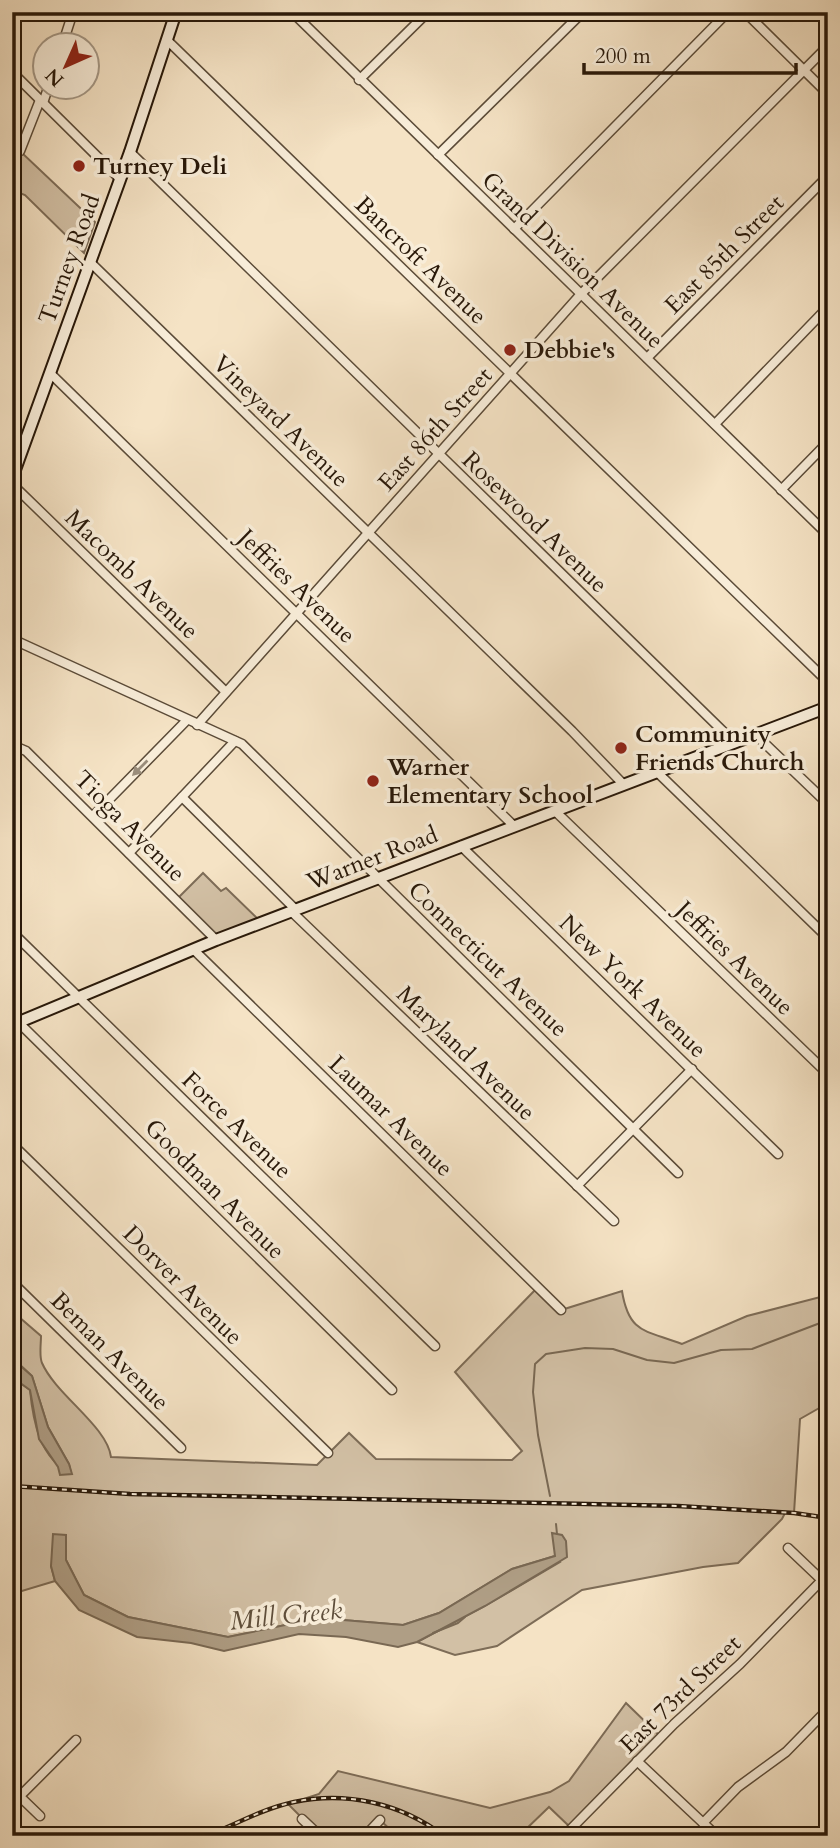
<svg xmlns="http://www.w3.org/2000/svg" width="840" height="1848" viewBox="0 0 840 1848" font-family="Cardo,serif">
<rect width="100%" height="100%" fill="#f5e3c5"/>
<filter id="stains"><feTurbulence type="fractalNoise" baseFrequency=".00286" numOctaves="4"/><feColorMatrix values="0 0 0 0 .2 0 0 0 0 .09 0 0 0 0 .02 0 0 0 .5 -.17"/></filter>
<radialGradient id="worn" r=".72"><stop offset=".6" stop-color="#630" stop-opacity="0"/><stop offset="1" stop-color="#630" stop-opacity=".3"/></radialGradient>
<!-- green -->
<g fill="#d2c0a5" stroke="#7d6c57" stroke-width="2">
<path d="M12,147L20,151L95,222L84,253L25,195L12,190Z"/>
<path d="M203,873L221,891L226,888L262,923L216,940L176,900Z"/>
<path d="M538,1287L561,1310L622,1291C629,1335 647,1330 682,1344L747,1316L828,1295V1403L800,1419L794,1513H785L782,1519L738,1563L703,1567L582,1590L497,1646L455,1655L417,1642L485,1606L560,1562L555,1556L512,1569L439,1613L403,1625L319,1618L228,1637L128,1617L84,1595L66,1560V1535L51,1566L55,1581L12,1594V1377L30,1390C33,1422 40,1459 71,1473L69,1464L48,1427L32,1376L17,1362L12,1361V1311L41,1336C41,1344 39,1356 42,1363C56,1395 107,1426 111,1457L317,1465L349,1433L376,1459L512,1460L522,1451L455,1372Z"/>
<path d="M626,1703L661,1737L571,1828L549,1807L523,1832L527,1836H397L380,1820L365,1836H320L288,1804L319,1794L338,1771L490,1808L550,1792L569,1781Z"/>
</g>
<!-- water -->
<g fill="#af9e85" stroke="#796853" stroke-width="2">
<path d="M12,1361L16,1362L32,1376L48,1427L69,1464L72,1474L60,1475L58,1467L39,1439L30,1390L12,1377Z"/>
<path d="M552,1533L562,1535L566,1541L567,1557L485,1606L417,1642L398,1647L346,1637L299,1634L224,1651L191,1643L137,1637L79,1610L55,1581L51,1566L53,1534L66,1535V1560L84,1595L128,1617L228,1637L319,1618L403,1625L439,1613L512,1569L555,1556Z"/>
</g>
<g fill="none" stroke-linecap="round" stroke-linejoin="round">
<!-- stream -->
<g stroke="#796853" stroke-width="2">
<path d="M550,1496L538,1435L533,1392L535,1364L546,1354L585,1348L613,1349L647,1360L674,1363L721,1350L752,1349L828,1320"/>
<path d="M556,1524L557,1534"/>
<path d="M433,1633L458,1623L465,1617"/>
</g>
<!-- street casing -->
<g stroke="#5b4b38" stroke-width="11">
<g id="street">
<path d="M292,12L828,535"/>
<path d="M745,12L828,94"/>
<path d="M168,41L828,682"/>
<path d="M62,46L73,12"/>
<path d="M12,72L120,179"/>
<path d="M359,80L428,12"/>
<path d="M43,103L48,88"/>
<path d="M20,151L40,100"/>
<path d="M130,152L735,743"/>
<path d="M438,155L583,12"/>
<path d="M514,229L728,12"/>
<path d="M90,262L572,731L624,785"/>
<path d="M12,269C16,281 16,290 12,303"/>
<path d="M647,358L828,176"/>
<path d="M51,374L514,826"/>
<path d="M715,424L828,307"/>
<path d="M12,484L226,692"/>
<path d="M781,490L828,442"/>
<path d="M12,639L242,744L678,1173"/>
<path d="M197,725L581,294L828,46"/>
<path d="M756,735L828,804"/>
<path d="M12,745L26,751L216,940"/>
<path d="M657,772L828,938"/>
<path d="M182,797L296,910"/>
<path d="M555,811L828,1074"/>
<path d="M93,816L187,720"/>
<path d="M461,846L778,1154"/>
<path d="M129,853L235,741"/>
<path d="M292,912L614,1221"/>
<path d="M12,932L435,1346"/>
<path d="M194,950L561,1310"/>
<path d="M12,1016L392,1390"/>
<path d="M12,1144L328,1453"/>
<path d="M577,1186L692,1069"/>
<path d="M12,1282L181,1448"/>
<path d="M788,1548L828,1586"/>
<path d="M637,1761L717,1836"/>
<path d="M12,1789L40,1816"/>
<path d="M20,1796L76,1740"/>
<path d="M302,1819L320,1836"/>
<path d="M703,1823L738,1787L786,1752L828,1709"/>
<path d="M365,1836L380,1820"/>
<path d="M564,1836L674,1724L740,1664L822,1580"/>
</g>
</g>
<!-- secondary casing -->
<g stroke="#281809" stroke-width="14">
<g id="secondary">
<path d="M12,478L130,152L176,12"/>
<path d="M12,1025L216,940L828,707"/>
</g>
</g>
<!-- street -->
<use href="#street" stroke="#f8edd9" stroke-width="8"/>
<!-- secondary -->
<use href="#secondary" stroke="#f8edd9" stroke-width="10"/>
<!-- rail casing -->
<g stroke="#281809" stroke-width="4.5">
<g id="rail">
<path d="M12,1486L130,1494L678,1506L794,1513L828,1518"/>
<path d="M208,1836C235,1824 265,1808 294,1802C346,1791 401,1803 444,1836"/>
</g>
</g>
<!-- rail -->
<use href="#rail" stroke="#f8edd9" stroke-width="2" stroke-dasharray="5" stroke-linecap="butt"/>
</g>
<!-- one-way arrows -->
<defs><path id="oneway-solid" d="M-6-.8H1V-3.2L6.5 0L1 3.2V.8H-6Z" transform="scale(1.75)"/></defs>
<use fill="#9a8d7b" href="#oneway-solid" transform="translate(140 768) rotate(135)"/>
<!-- markers -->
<g fill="#8f2418" stroke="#f8edd9" stroke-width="2.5">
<circle cx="79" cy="166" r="7"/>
<circle cx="510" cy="350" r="7"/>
<circle cx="621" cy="748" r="7"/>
<circle cx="373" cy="781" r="7"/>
</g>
<g text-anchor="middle" stroke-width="7" stroke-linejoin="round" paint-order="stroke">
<!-- poi labels -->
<g font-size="24" font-weight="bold" fill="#281809" stroke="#f8edd9" text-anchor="start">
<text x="93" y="174">Turney Deli</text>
<text x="524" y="358">Debbie's</text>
<text x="635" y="742">Community<tspan x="635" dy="28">Friends Church</tspan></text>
<text x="387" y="775">Warner<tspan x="387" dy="28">Elementary School</tspan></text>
</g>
<!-- street labels -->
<g font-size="24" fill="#281809" stroke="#f8edd9">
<text transform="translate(724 254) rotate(-45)" y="8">East 85th Street</text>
<text transform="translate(69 259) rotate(-70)" y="8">Turney Road</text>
<text transform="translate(421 260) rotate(44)" y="8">Bancroft Avenue</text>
<text transform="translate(573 260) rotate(44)" y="8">Grand Division Avenue</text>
<text transform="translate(281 421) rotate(44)" y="8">Vineyard Avenue</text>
<text transform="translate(435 429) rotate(-48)" y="8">East 86th Street</text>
<text transform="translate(535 522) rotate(44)" y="8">Rosewood Avenue</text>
<text transform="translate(132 574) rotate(44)" y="8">Macomb Avenue</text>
<text transform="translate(297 586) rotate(44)" y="8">Jeffries Avenue</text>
<text transform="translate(130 826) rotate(45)" y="8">Tioga Avenue</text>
<text transform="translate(372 858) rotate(-21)" y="8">Warner Road</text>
<text transform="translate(735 958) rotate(44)" y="8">Jeffries Avenue</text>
<text transform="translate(488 959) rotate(44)" y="8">Connecticut Avenue</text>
<text transform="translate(633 986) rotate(44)" y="8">New York Avenue</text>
<text transform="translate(466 1053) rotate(44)" y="8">Maryland Avenue</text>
<text transform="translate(391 1116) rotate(44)" y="8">Laumar Avenue</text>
<text transform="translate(237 1125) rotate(44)" y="8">Force Avenue</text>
<text transform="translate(215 1189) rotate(45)" y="8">Goodman Avenue</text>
<text transform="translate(183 1285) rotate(45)" y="8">Dorver Avenue</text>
<text transform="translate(110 1351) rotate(45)" y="8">Beman Avenue</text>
<text transform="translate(680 1694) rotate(-44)" y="8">East 73rd Street</text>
</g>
<!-- water labels -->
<g font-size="26" font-style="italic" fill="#5e4e3b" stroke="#f8edd9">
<text transform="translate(286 1615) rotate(-6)" y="9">Mill Creek</text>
</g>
</g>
<!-- margin -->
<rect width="840" height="1848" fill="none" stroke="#f5e3c5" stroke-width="42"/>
<rect x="14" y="14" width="812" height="1820" fill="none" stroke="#281809" stroke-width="3.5"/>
<rect x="21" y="21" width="798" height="1806" fill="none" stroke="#281809" stroke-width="2"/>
<!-- north arrow -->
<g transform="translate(66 66) rotate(225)"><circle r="33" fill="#f8edd9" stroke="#a59886" stroke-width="2"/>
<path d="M0-5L12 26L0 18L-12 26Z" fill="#8f2418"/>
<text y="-10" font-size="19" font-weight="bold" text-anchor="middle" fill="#281809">N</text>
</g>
<!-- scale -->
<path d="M584 63v10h212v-10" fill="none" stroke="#281809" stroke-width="3.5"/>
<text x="595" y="63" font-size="21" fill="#281809" stroke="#f8edd9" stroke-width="5" paint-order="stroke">200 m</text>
<rect width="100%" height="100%" filter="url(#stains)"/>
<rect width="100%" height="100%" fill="url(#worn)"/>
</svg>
